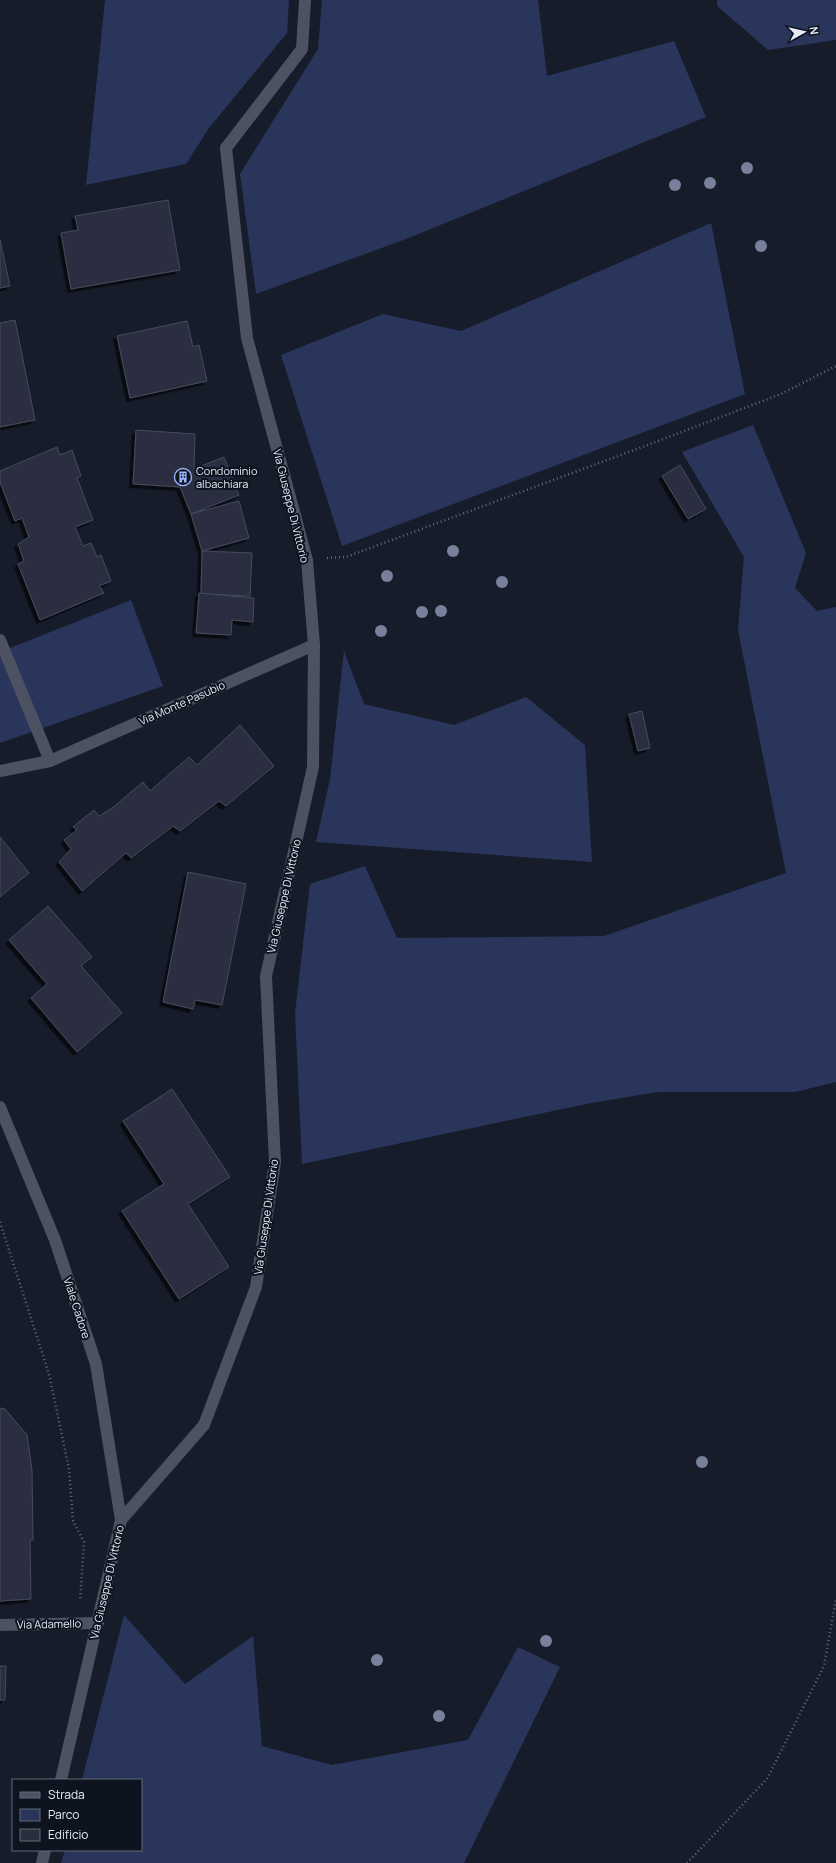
<svg xmlns="http://www.w3.org/2000/svg" width="836" height="1863" viewBox="0 0 836 1863" font-family="Manrope,sans-serif">
<defs>
<filter id="shadow"><feDropShadow dx="-3.5" dy="3.5" stdDeviation="0" flood-color="#0009"/></filter>
</defs>
<rect width="100%" height="100%" fill="#171c2a"/>
<!-- green -->
<g fill="#2a355c">
<path d="M105,0H289L287,33L209,128L186,164L86,185Z"/>
<path d="M322,0H538L547,76L674,41L706,117L406,239L256,294L240,174L318,49Z"/>
<path d="M717,0H836V40L768,50L717,6Z"/>
<path d="M711,223L745,394L342,546L281,355L383,314L461,331Z"/>
<path d="M753,425L806,553L795,588L817,611L836,607V1082L795,1092H657L586,1104L302,1164L295,1013L310,884L365,866L397,938L604,936L786,873L738,630L744,557L682,452Z"/>
<path d="M131,600L163,686L0,743V652Z"/>
<path d="M344,651L364,704L454,725L526,697L585,745L592,862L316,842L330,779Z"/>
<path d="M124,1615L185,1684L253,1636L262,1746L332,1765L468,1740L518,1647L560,1667L464,1863H61L65,1850H141V1780H82Z"/>
</g>
<!-- building -->
<g fill="#2a2f3f" stroke="#464b5c" filter="url(#shadow)">
<path d="M168,200L180,270L71,289L61,233L78,230L75,216Z"/>
<path d="M0,240L10,286L0,288Z"/>
<path d="M15,320L35,420L0,427V323Z"/>
<path d="M187,321L193,347L199,345L207,381L130,398L117,336Z"/>
<path d="M136,430L195,434L194,469L224,457L239,495L191,514L180,487L133,484Z"/>
<path d="M57,447L60,455L72,450L81,476L77,478L93,520L75,527L83,546L91,543L97,557L101,555L111,581L99,586L104,593L40,620L18,564L24,561L18,544L29,537L22,518L15,521L0,482V471Z"/>
<path d="M680,465L706,509L688,519L662,476Z"/>
<path d="M239,501L249,538L202,551L191,514Z"/>
<path d="M202,551L252,553L250,596L201,594Z"/>
<path d="M199,593L254,598L253,622L232,620L231,635L196,633Z"/>
<path d="M642,711L650,748L638,751L629,714Z"/>
<path d="M240,725L274,766L226,806L219,801L180,831L173,826L131,858L126,853L82,891L59,862L71,849L64,840L77,830L73,827L94,810L99,816L111,809L143,782L150,791L189,757L197,765Z"/>
<path d="M0,837L29,873L0,897Z"/>
<path d="M188,872L246,884L222,1005L195,1000L193,1009L163,1002Z"/>
<path d="M48,906L92,957L81,966L122,1013L77,1052L31,998L47,984L9,940Z"/>
<path d="M172,1089L230,1177L188,1204L229,1267L179,1299L122,1211L164,1184L123,1121Z"/>
<path d="M0,1408L5,1409L27,1435L32,1470L33,1540L30,1541L31,1599L0,1601Z"/>
<path d="M0,1666H6L5,1700H0Z"/>
</g>
<g fill="none" stroke-linecap="round" stroke-linejoin="round">
<!-- path -->
<g stroke="#656a76" stroke-width="2.5" stroke-dasharray="1 3" stroke-linecap="butt">
<path d="M327,558L346,557L645,446L781,394L836,366"/>
<path d="M0,1222L49,1374L69,1469L73,1521L84,1542L80,1601"/>
<path d="M687,1863L767,1779L824,1666L836,1599"/>
</g>
<!-- lane -->
<path stroke="#4c5262" stroke-width="12" d="M226,148L302,49L305,0"/>
<!-- street -->
<g stroke="#4c5262" stroke-width="12">
<path d="M0,640L50,761"/>
<path d="M0,771L50,761L314,645"/>
<path d="M0,1107L55,1240L96,1364L121,1520"/>
<path d="M0,1625L98,1623"/>
<path d="M61,1780L121,1520L204,1425L256,1287L275,1162L266,976L313,767L314,645L307,560L247,338L226,148"/>
<path d="M42,1863L45,1850"/>
</g>
</g>
<!-- trees -->
<g fill="#78819b">
<circle cx="747" cy="168" r="6"/>
<circle cx="710" cy="183" r="6"/>
<circle cx="675" cy="185" r="6"/>
<circle cx="761" cy="246" r="6"/>
<circle cx="453" cy="551" r="6"/>
<circle cx="387" cy="576" r="6"/>
<circle cx="502" cy="582" r="6"/>
<circle cx="441" cy="611" r="6"/>
<circle cx="422" cy="612" r="6"/>
<circle cx="381" cy="631" r="6"/>
<circle cx="702" cy="1462" r="6"/>
<circle cx="546" cy="1641" r="6"/>
<circle cx="377" cy="1660" r="6"/>
<circle cx="439" cy="1716" r="6"/>
</g>
<!-- icons -->
<defs>
<g id="building-ring" transform="scale(0.9)"><circle r="9.5" fill="#0e1320" stroke="#9db4fd" stroke-width="1.5"/><path d="M-4-6H4V6H1V3H-1V6H-4ZM-2.5-4.3h1.7v1.8h-1.7ZM.8-4.3h1.7v1.8H.8ZM-2.5-1h1.7V.8h-1.7ZM.8-1h1.7V.8H.8Z" fill="#9db4fd"/></g>
</defs>
<g fill-rule="evenodd">
<use href="#building-ring" x="183" y="477"/>
</g>
<g text-anchor="middle" stroke-width="4" stroke-linejoin="round" paint-order="stroke">
<!-- poi labels -->
<g font-size="11" fill="#e7ebf5" stroke="#0e1320" text-anchor="start">
<text x="196" y="475">Condominio<tspan x="196" dy="13">albachiara</tspan></text>
</g>
<!-- street labels -->
<g font-size="11" fill="#e7ebf5" stroke="#0e1320">
<text transform="translate(291 506) rotate(76)" y="4">Via Giuseppe Di Vittorio</text>
<text transform="translate(182 703) rotate(-24)" y="4">Via Monte Pasubio</text>
<text transform="translate(284 896) rotate(-77)" y="4">Via Giuseppe Di Vittorio</text>
<text transform="translate(266 1217) rotate(-82)" y="4">Via Giuseppe Di Vittorio</text>
<text transform="translate(77 1308) rotate(72)" y="4">Viale Cadore</text>
<text transform="translate(107 1582) rotate(-77)" y="4">Via Giuseppe Di Vittorio</text>
<text transform="translate(49 1624) rotate(-1)" y="4">Via Adamello</text>
</g>
</g>
<!-- legend -->
<rect x="12" y="1779" width="130" height="72" fill="#0e1320" stroke="#656975"/>
<rect x="20" y="1792" width="20" height="6" fill="#4c5262" stroke="#656975"/>
<text x="48" y="1799" font-size="12" fill="#e7ebf5">Strada</text>
<rect x="20" y="1809" width="20" height="12" fill="#2a355c" stroke="#656975"/>
<text x="48" y="1819" font-size="12" fill="#e7ebf5">Parco</text>
<rect x="20" y="1829" width="20" height="12" fill="#2a2f3f" stroke="#656975"/>
<text x="48" y="1839" font-size="12" fill="#e7ebf5">Edificio</text>
<!-- north arrow -->
<g transform="translate(804 32) rotate(82)" stroke="#0e1320" stroke-width="3" paint-order="stroke">
<path d="M0-3L7 15L0 10L-7 15Z" fill="#e7ebf5"/>
<text y="-6" font-size="11" font-weight="bold" text-anchor="middle" fill="#e7ebf5">N</text>
</g>
</svg>
